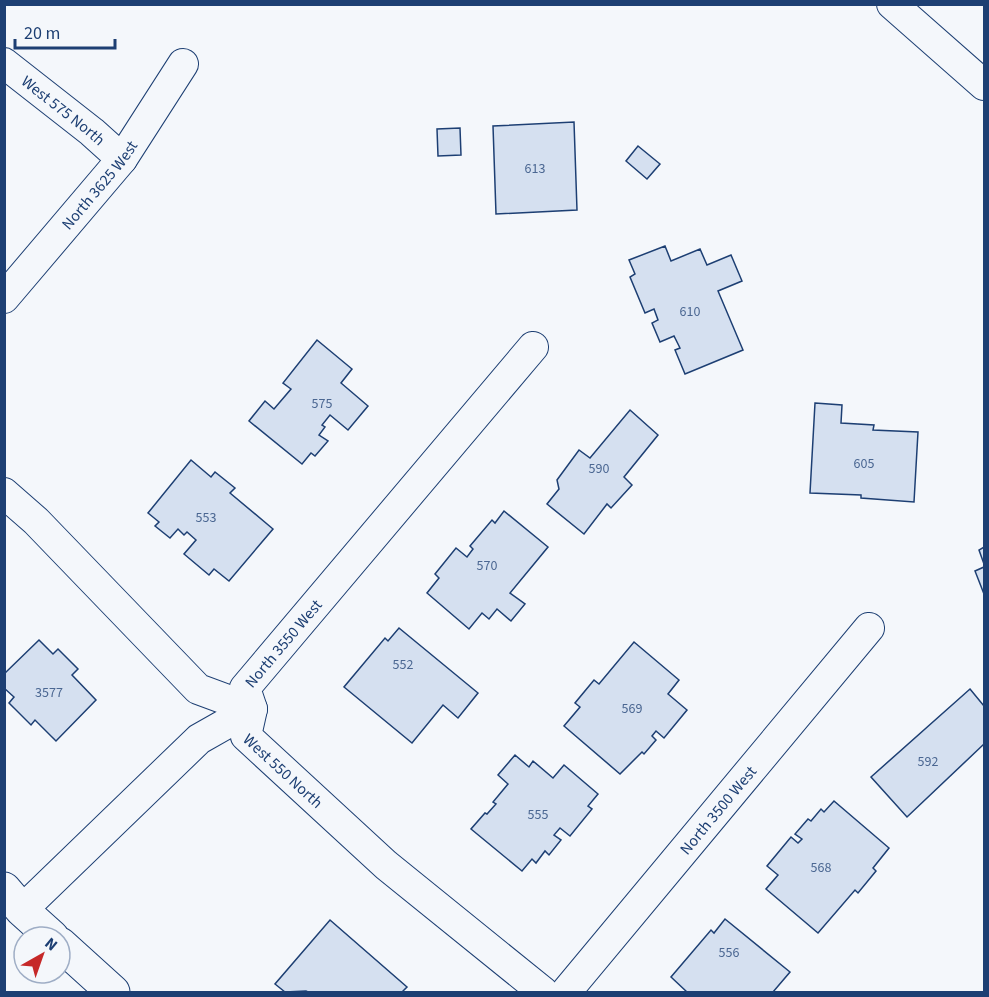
<svg xmlns="http://www.w3.org/2000/svg" width="989" height="997" viewBox="0 0 989 997" font-family="'Source Sans 3',sans-serif">
<rect width="100%" height="100%" fill="#f4f7fb"/>
<!-- building -->
<g fill="#d5e0f0" stroke="#1d3f73" stroke-width="1.5">
<path d="M574,122L577,210L496,214L493,126Z"/>
<path d="M460,128L461,155L438,156L437,129Z"/>
<path d="M638,146L660,164L647,179L626,161Z"/>
<path d="M665,246L671,261L700,249L707,265L731,255L742,281L718,291L743,350L685,374L675,350L680,348L674,336L660,342L652,323L658,320L654,309L645,313L630,277L635,274L629,260Z"/>
<path d="M317,340L352,369L341,383L368,406L348,430L330,415L322,425L325,427L319,435L328,441L315,456L311,453L302,464L249,421L265,401L274,409L291,389L283,383Z"/>
<path d="M815,403L842,405L841,423L874,425L873,430L918,432L914,502L861,498V495L810,493Z"/>
<path d="M630,410L658,435L624,477L632,485L611,508L607,504L584,534L547,504L559,489L557,480L579,450L590,458Z"/>
<path d="M191,460L211,477L215,472L235,488L230,493L273,529L229,581L214,569L209,575L184,554L196,540L187,532L184,535L178,529L170,538L155,526L159,522L148,513Z"/>
<path d="M504,511L548,547L510,593L525,604L511,621L497,609L489,619L482,613L469,629L427,593L439,578L435,574L456,548L467,557L473,549L470,546L492,520L495,523Z"/>
<path d="M984,547V564L979,550Z"/>
<path d="M984,567V594L975,571Z"/>
<path d="M399,628L478,693L458,718L443,705L412,743L344,687L385,638L388,641Z"/>
<path d="M39,640L53,654L58,649L78,669L72,675L96,700L56,741L35,720L31,725L9,703L14,697L4,688V674Z"/>
<path d="M634,642L679,680L668,694L687,710L664,738L656,731L652,736L656,740L644,754L642,752L620,774L564,726L580,707L575,703L594,680L599,684Z"/>
<path d="M970,689L984,706V744L907,817L871,777Z"/>
<path d="M515,755L529,767L533,761L553,778L564,765L598,794L588,806L592,809L570,836L560,828L554,835L561,840L549,855L545,851L536,863L532,859L522,871L471,829L485,813L487,814L496,804L493,802L508,784L498,775Z"/>
<path d="M834,801L889,848L873,868L876,871L858,893L855,890L818,933L766,889L778,875L767,866L791,837L798,843L802,839L795,834L808,819L811,821L821,809L824,812Z"/>
<path d="M725,919L790,972L773,992H687L671,977L711,930L714,933Z"/>
<path d="M330,920L407,987L402,992H308L306,991L285,992L275,984Z"/>
</g>
<g fill="none" stroke-linecap="round" stroke-linejoin="round">
<!-- minor casing -->
<g stroke="#1d3f73" stroke-width="32">
<g id="minor">
<path d="M892,4L984,85"/>
<path id="s1" d="M4,63L92,132L122,159"/>
<path id="s2" d="M4,298L122,159L183,64"/>
<path id="s3" d="M4,493L36,521L198,689L252,709L246,736L386,865L543,992"/>
<path id="s4" d="M22,910L199,739L252,709L245,688L533,347"/>
<path id="s5" d="M566,992L869,628"/>
</g>
</g>
<!-- tertiary casing -->
<g stroke="#1d3f73" stroke-width="35">
<g id="tertiary">
<path d="M4,889L22,910L52,937"/>
<path d="M60,944L113,992"/>
</g>
</g>
<!-- minor -->
<use href="#minor" stroke="#f4f7fb" stroke-width="30"/>
<!-- tertiary -->
<use href="#tertiary" stroke="#f4f7fb" stroke-width="33"/>
</g>
<g text-anchor="middle" stroke-width="4.5" stroke-linejoin="round" paint-order="stroke">
<!-- number labels -->
<g font-size="14" fill="#4b6792">
<text x="535" y="173">613</text>
<text x="690" y="316">610</text>
<text x="322" y="408">575</text>
<text x="864" y="468">605</text>
<text x="599" y="473">590</text>
<text x="206" y="522">553</text>
<text x="487" y="570">570</text>
<text x="403" y="669">552</text>
<text x="49" y="697">3577</text>
<text x="632" y="713">569</text>
<text x="928" y="766">592</text>
<text x="538" y="819">555</text>
<text x="821" y="872">568</text>
<text x="729" y="957">556</text>
</g>
<!-- street labels -->
<g font-size="16" fill="#1d3f73" stroke="#f4f7fb">
<text dy="6" stroke="none"><textPath href="#s1" startOffset="76">West 575 North</textPath></text>
<text dy="6" stroke="none"><textPath href="#s2" startOffset="148">North 3625 West</textPath></text>
<text dy="6" stroke="none"><textPath href="#s4" startOffset="388">North 3550 West</textPath></text>
<text dy="6" stroke="none"><textPath href="#s3" startOffset="412">West 550 North</textPath></text>
<text dy="6" stroke="none"><textPath href="#s5" startOffset="237">North 3500 West</textPath></text>
</g>
</g>
<!-- border -->
<rect width="989" height="997" fill="none" stroke="#1d3f73" stroke-width="12"/>
<!-- north arrow -->
<g transform="translate(42 955) rotate(40)"><circle r="28" fill="#f4f7fb" stroke="#9eadc5" stroke-width="1.5"/>
<path d="M0-4.5L10 22L0 15L-10 22Z" fill="#c62828"/>
<text y="-9" font-size="16" font-weight="bold" text-anchor="middle" fill="#1d3f73">N</text>
</g>
<!-- scale -->
<path d="M15 39v9h100v-9" fill="none" stroke="#1d3f73" stroke-width="3"/>
<text x="24" y="39" font-size="18" fill="#1d3f73" stroke="#f4f7fb" stroke-width="4.5" paint-order="stroke">20 m</text>
</svg>
